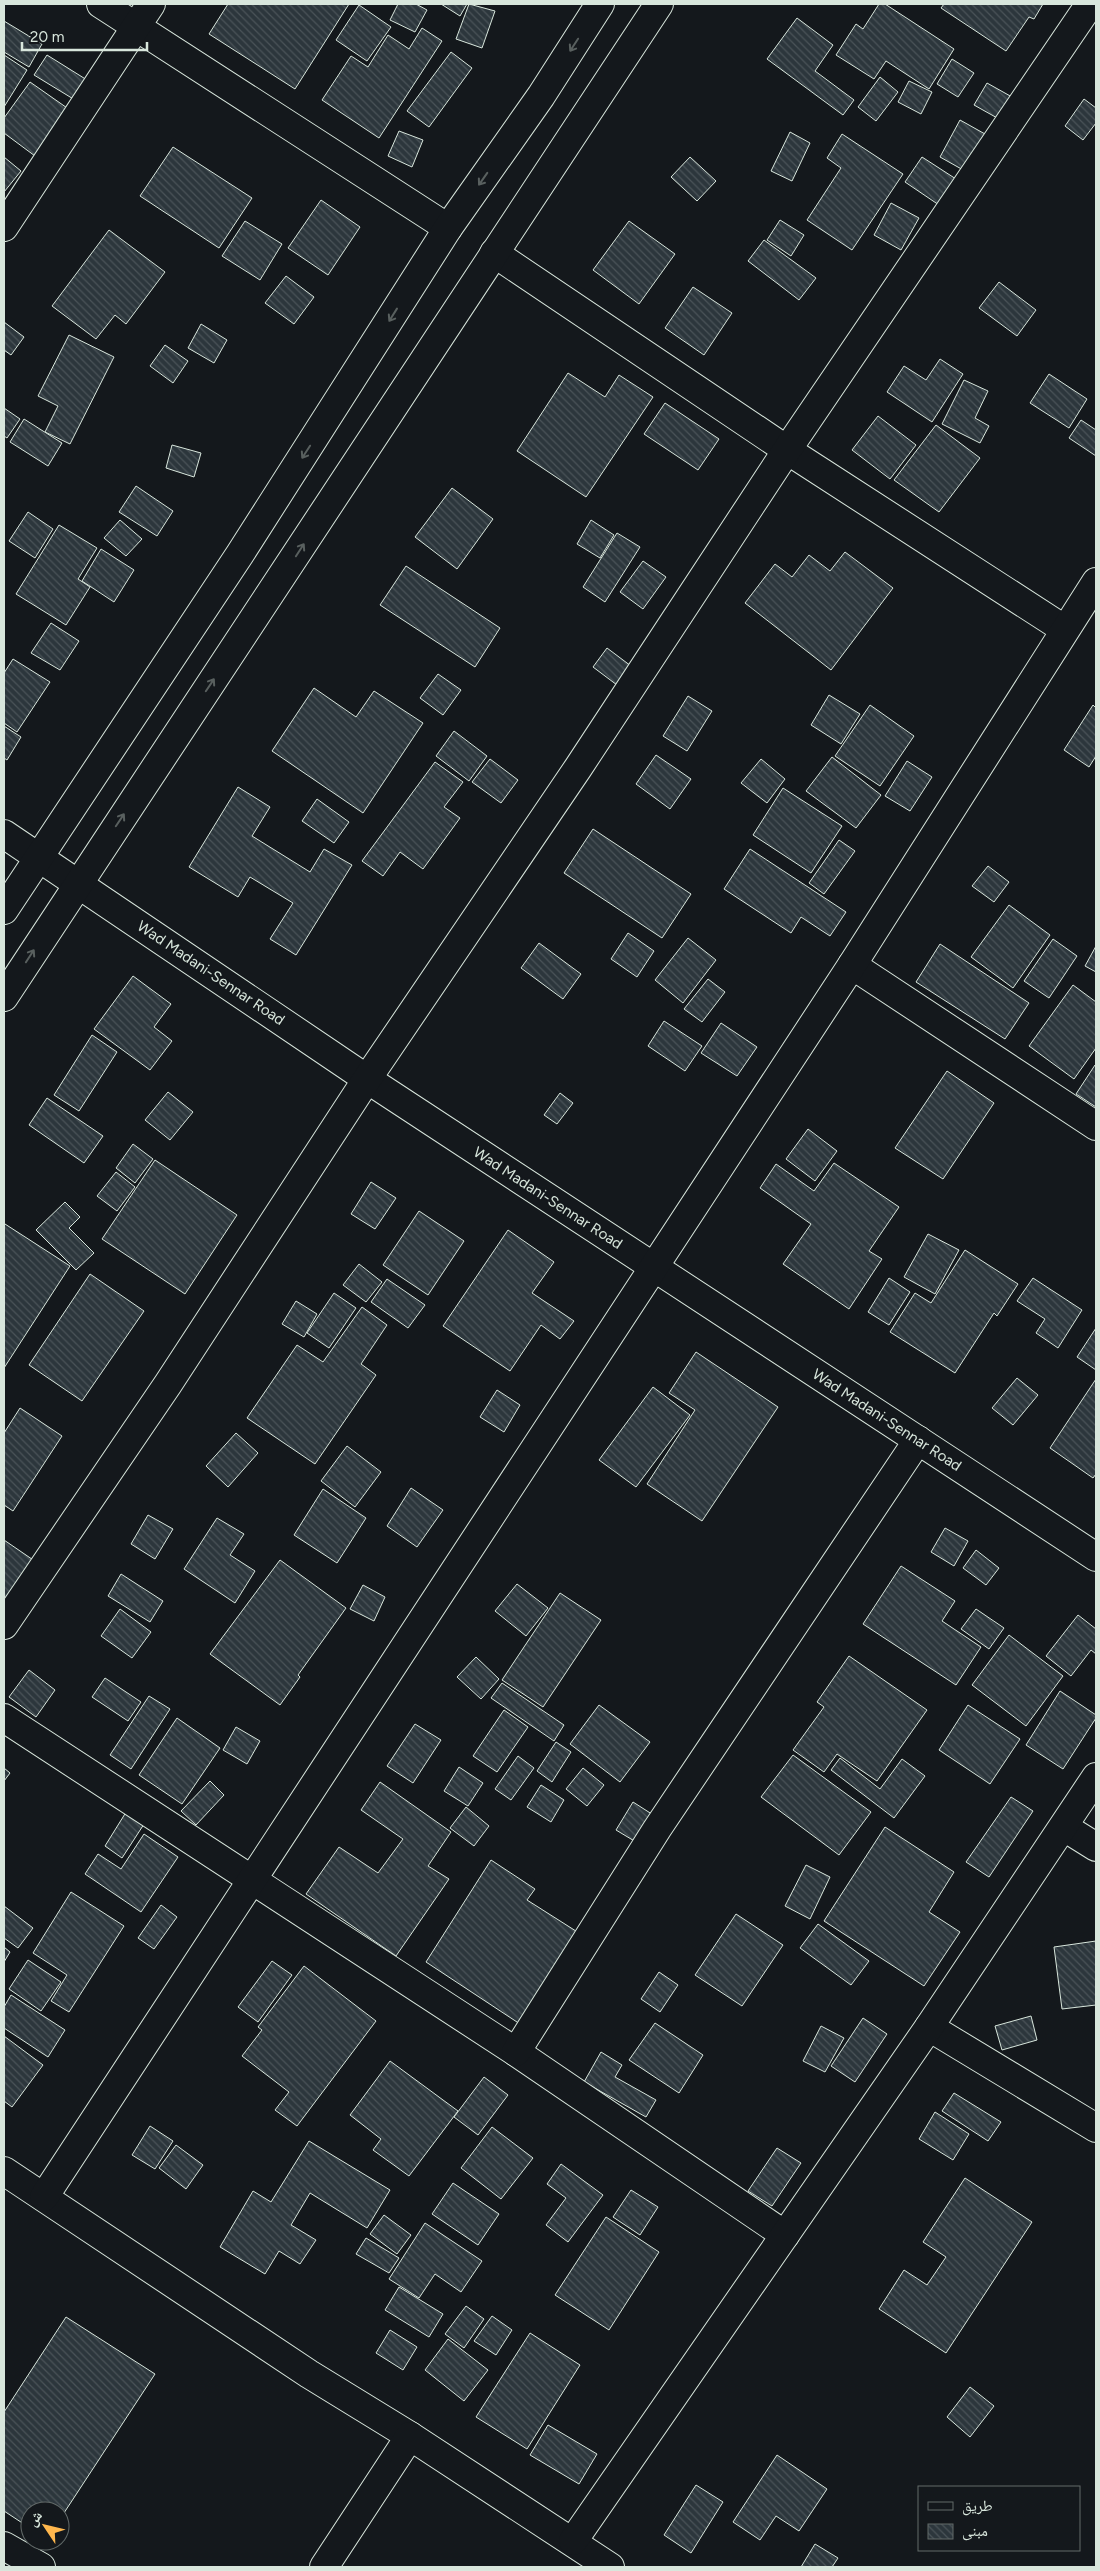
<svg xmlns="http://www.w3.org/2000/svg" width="1100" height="2571" viewBox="0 0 1100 2571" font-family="Figtree,'Noto Naskh Arabic',sans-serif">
<defs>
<pattern id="building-back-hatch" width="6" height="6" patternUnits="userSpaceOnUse" patternTransform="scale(1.25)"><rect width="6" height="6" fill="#2c363c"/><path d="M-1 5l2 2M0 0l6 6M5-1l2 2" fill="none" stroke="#4a5358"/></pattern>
</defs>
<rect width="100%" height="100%" fill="#14181c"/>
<!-- building -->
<g fill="url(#building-back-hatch)" stroke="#d8e6dc">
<path d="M228,4H349L295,89L209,34Z"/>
<path d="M398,4H416L427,10L415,32L390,20Z"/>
<path d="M441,4H467L460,16Z"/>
<path d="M469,4L495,11L482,48L456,39Z"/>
<path d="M879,4H885L954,49L929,89L886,61L874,79L836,55L856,24L863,29Z"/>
<path d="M944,4H1043L1034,19L1029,17L1006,51L941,8Z"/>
<path d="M359,5L391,27L367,61L336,40Z"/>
<path d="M797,18L833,45L815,71L854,100L843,115L767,59Z"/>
<path d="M4,21L42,44L29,67L4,52Z"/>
<path d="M422,28L442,41L379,138L322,100L351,56L368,67L388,35L409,49Z"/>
<path d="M451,52L472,68L429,127L407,111Z"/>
<path d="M4,55L27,70L4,107Z"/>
<path d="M47,55L87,80L75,100L34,75Z"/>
<path d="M952,59L974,73L958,97L937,84Z"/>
<path d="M880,77L898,92L876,121L858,107Z"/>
<path d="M909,81L932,92L921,114L898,102Z"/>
<path d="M30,82L70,110L35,156L4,133V118Z"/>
<path d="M987,83L1012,97L999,119L974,105Z"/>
<path d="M1084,99L1096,108V123L1083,140L1065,126Z"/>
<path d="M960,120L985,134L965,171L940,157Z"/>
<path d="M399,131L423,140L412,167L388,156Z"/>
<path d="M790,132L810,143L792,181L771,171Z"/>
<path d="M842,134L903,174L852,250L807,220L841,168L827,158Z"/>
<path d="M173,147L252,198L219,248L140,196Z"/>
<path d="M4,157L21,171L4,192Z"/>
<path d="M690,157L716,181L697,201L671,177Z"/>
<path d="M922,157L956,179L939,205L905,182Z"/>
<path d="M321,200L360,227L328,275L288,248Z"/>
<path d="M891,203L919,218L901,250L874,235Z"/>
<path d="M780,220L804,235L791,256L767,240Z"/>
<path d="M245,221L282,244L260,280L222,256Z"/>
<path d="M629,221L675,254L639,304L593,270Z"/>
<path d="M109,230L165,272L126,324L115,315L96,339L52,306Z"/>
<path d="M764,240L816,278L799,300L748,261Z"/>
<path d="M286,276L314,297L294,324L265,303Z"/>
<path d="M999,282L1036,310L1017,336L979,308Z"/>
<path d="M693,287L732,313L704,355L665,328Z"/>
<path d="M4,322L24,337L11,355L4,350Z"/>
<path d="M201,324L227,340L214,363L188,348Z"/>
<path d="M69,335L114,357L70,444L45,432L58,406L38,396Z"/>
<path d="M165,345L188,361L173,383L150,366Z"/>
<path d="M940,359L963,374L932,422L887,392L904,366L926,380Z"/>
<path d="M568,373L605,397L619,375L653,397L586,497L517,451Z"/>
<path d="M1049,374L1087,399L1069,428L1030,403Z"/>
<path d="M964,380L988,391L975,418L989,426L980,443L942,424Z"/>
<path d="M665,403L719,439L698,470L644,434Z"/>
<path d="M4,408L20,419L7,438L4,436Z"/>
<path d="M878,416L916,445L890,479L852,450Z"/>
<path d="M24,419L62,443L48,466L10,442Z"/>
<path d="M1081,420L1096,430V456L1069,438Z"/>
<path d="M936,425L980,458L939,512L894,480Z"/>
<path d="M172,445L201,453L194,477L166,468Z"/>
<path d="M136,486L173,511L157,536L119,512Z"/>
<path d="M452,488L493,519L457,569L415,537Z"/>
<path d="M28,512L53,529L35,558L9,541Z"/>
<path d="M120,520L142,539L126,556L104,538Z"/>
<path d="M591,520L614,535L600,558L577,544Z"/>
<path d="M59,525L97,548L78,579L90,587L66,625L16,594Z"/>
<path d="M617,533L640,547L605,602L583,587Z"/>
<path d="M101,549L134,570L114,602L82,581Z"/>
<path d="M845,552L893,588L831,670L745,603L775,564L792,577L809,555L830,571Z"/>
<path d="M643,561L666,577L643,609L620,592Z"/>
<path d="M406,566L500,628L475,667L380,605Z"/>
<path d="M51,623L79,641L60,670L31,653Z"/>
<path d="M607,648L639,672L625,691L593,667Z"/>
<path d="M13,659L50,682L17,732L4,723V673Z"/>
<path d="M438,674L461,690L443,715L420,698Z"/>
<path d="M314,688L356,717L374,691L423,723L363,813L272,751Z"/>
<path d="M829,695L860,714L841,744L811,725Z"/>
<path d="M688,696L712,711L687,751L663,736Z"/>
<path d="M870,705L914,736L880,786L835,756Z"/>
<path d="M1093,705L1096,708V756L1089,767L1064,750Z"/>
<path d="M4,726L21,737L7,760L4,758Z"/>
<path d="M454,731L487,756L469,781L436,756Z"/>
<path d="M656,755L691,779L670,809L636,784Z"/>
<path d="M832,757L881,795L856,828L806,791Z"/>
<path d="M490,759L518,780L501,803L472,782Z"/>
<path d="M761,759L785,779L767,803L741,783Z"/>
<path d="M907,761L932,777L910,811L885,796Z"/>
<path d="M435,762L463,782L444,807L460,818L423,869L400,852L383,876L362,861Z"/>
<path d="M238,787L270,807L252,836L310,872L324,849L352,865L296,955L270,939L293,903L250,877L238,897L189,867Z"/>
<path d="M783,788L842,826L811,873L753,835Z"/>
<path d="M317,799L349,822L334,843L302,821Z"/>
<path d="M593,829L691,894L662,938L564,873Z"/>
<path d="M839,840L855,851L824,894L809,883Z"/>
<path d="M750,849L846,912L830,936L801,917L791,933L724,889Z"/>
<path d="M988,866L1009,882L994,902L972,886Z"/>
<path d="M1009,905L1050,935L1013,988L971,957Z"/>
<path d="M628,933L654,951L637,977L611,959Z"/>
<path d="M688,938L716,960L683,1003L655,980Z"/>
<path d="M1053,939L1077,956L1049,998L1024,981Z"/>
<path d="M539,943L581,974L563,999L521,968Z"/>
<path d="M940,944L1029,1003L1005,1039L916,982Z"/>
<path d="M1096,946V972L1085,966Z"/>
<path d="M133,976L171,1004L154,1027L172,1041L150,1070L94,1029Z"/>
<path d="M708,979L725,992L702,1022L684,1009Z"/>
<path d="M1073,985L1096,1002V1048L1074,1079L1029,1046Z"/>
<path d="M664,1021L702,1046L685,1071L648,1046Z"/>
<path d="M721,1023L757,1047L737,1076L701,1053Z"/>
<path d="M92,1035L117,1052L79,1111L54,1095Z"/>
<path d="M1095,1065L1096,1066V1107L1076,1094Z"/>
<path d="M947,1071L994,1103L943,1179L895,1148Z"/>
<path d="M168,1092L193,1112L170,1140L145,1120Z"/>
<path d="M560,1093L573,1103L557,1124L544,1115Z"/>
<path d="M47,1098L103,1136L84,1163L29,1125Z"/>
<path d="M808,1129L837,1151L815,1181L786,1159Z"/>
<path d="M133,1144L153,1159L135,1183L116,1168Z"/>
<path d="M155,1160L237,1215L185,1294L102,1239Z"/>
<path d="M834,1163L899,1207L869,1251L882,1259L849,1309L783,1264L811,1224L760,1188L776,1164L814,1191Z"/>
<path d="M116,1172L135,1187L117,1211L97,1196Z"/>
<path d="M371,1182L396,1198L375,1229L351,1214Z"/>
<path d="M65,1202L80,1217L69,1228L94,1253L76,1270L36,1230Z"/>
<path d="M419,1211L464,1241L428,1295L383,1265Z"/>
<path d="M5,1224L70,1266L4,1368V1226Z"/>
<path d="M508,1230L554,1262L532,1293L574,1321L560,1339L541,1325L510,1371L443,1326Z"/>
<path d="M928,1234L959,1250L935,1294L904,1277Z"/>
<path d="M965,1250L1018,1284L997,1316L994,1313L955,1373L890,1332L915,1293L931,1303Z"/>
<path d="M359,1264L382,1282L366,1302L343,1285Z"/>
<path d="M90,1274L144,1311L82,1401L29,1365Z"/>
<path d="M889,1278L910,1292L889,1325L868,1312Z"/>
<path d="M1033,1278L1082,1310L1058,1348L1036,1333L1045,1319L1017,1301Z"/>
<path d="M387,1279L425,1305L408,1328L371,1302Z"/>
<path d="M334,1293L356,1308L329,1348L307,1333Z"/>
<path d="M296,1301L317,1314L304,1337L282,1324Z"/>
<path d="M362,1307L387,1325L361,1364L376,1375L315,1464L247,1418L297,1345L323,1362Z"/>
<path d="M1096,1328V1370L1077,1357Z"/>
<path d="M696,1352L778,1407L702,1521L647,1484L695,1410L669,1393Z"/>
<path d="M1017,1378L1038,1395L1013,1425L992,1408Z"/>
<path d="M1096,1379V1474L1093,1478L1050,1448Z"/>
<path d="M653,1387L690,1415L636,1487L599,1460Z"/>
<path d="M497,1390L520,1405L504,1432L480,1417Z"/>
<path d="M20,1408L62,1436L13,1511L4,1505V1433Z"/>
<path d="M236,1433L258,1453L228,1487L206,1466Z"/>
<path d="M347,1446L381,1472L355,1507L321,1481Z"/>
<path d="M411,1488L443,1510L417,1547L387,1526Z"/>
<path d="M323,1489L366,1518L337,1563L294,1535Z"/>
<path d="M148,1515L173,1529L155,1559L131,1544Z"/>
<path d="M217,1518L244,1534L230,1555L255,1571L235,1603L184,1569Z"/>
<path d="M945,1528L968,1541L954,1566L931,1552Z"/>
<path d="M4,1540L42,1566L4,1614Z"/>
<path d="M976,1550L999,1568L986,1585L963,1568Z"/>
<path d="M280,1560L346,1608L298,1675L300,1677L280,1705L210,1654Z"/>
<path d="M901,1566L955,1601L942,1621L981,1647L956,1685L863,1624Z"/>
<path d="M121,1574L163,1601L150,1622L108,1596Z"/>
<path d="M517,1584L548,1608L526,1636L495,1611Z"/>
<path d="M363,1585L385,1597L374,1621L350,1609Z"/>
<path d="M560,1593L601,1620L543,1707L502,1680Z"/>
<path d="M120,1609L151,1632L132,1658L101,1636Z"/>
<path d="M976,1609L1004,1628L989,1649L961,1629Z"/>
<path d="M1078,1615L1096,1629V1654L1091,1650L1071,1676L1046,1656Z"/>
<path d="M1009,1635L1063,1676L1026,1726L972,1685Z"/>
<path d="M849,1656L927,1710L877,1781L837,1754L824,1772L793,1750L824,1707L817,1702Z"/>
<path d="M476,1657L499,1679L481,1699L457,1677Z"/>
<path d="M29,1670L55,1690L36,1717L9,1697Z"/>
<path d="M105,1678L141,1702L128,1721L92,1697Z"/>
<path d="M502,1683L564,1725L554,1741L491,1698Z"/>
<path d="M1060,1691L1096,1715V1718L1063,1769L1026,1745Z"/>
<path d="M149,1696L170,1709L131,1769L110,1755Z"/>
<path d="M599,1705L650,1742L620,1782L570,1744Z"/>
<path d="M968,1705L1020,1739L990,1784L939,1750Z"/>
<path d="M504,1710L528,1727L497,1772L473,1756Z"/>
<path d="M177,1718L220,1748L182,1804L139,1775Z"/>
<path d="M415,1724L441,1740L413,1783L387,1766Z"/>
<path d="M236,1727L260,1741L247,1764L223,1750Z"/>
<path d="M556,1742L571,1752L552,1782L537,1771Z"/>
<path d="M793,1755L871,1812L839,1855L761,1797Z"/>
<path d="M518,1756L534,1768L511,1800L495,1789Z"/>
<path d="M840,1758L880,1789L902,1759L925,1776L894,1818L831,1770Z"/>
<path d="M459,1767L483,1783L468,1806L444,1791Z"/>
<path d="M4,1768L10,1773L4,1781Z"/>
<path d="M583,1768L604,1785L587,1806L566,1789Z"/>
<path d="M210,1781L224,1795L196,1825L181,1811Z"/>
<path d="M380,1782L451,1832L428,1866L449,1879L396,1956L306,1894L339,1847L378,1873L403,1839L361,1810Z"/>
<path d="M541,1785L564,1800L551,1822L527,1807Z"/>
<path d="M1011,1797L1033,1811L989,1877L966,1862Z"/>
<path d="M633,1802L658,1818L641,1845L616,1830Z"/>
<path d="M466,1807L489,1826L474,1846L450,1828Z"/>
<path d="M128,1809L146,1821L122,1858L105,1846Z"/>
<path d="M885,1827L954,1872L929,1912L960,1932L924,1986L824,1921Z"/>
<path d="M144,1834L178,1857L141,1912L85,1874L98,1854L121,1869Z"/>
<path d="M491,1860L535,1889L527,1900L579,1933L520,2024L426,1962Z"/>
<path d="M806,1865L830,1877L810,1919L785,1906Z"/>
<path d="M71,1892L124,1926L69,2012L51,2001L67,1975L33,1953Z"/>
<path d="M161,1905L177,1917L154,1949L138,1938Z"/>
<path d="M4,1906L33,1928L18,1948L4,1938Z"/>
<path d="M736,1914L783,1945L742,2006L695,1975Z"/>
<path d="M818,1924L869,1961L851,1985L800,1948Z"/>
<path d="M1096,1941V2005L1062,2009L1054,1947Z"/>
<path d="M4,1947L10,1952L4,1962Z"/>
<path d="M28,1960L61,1982L41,2011L9,1989Z"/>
<path d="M272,1961L292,1975L258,2022L238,2007Z"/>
<path d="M304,1966L376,2021L297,2126L275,2110L289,2092L242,2056L262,2030L258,2027Z"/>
<path d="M659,1972L678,1985L660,2012L641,1999Z"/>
<path d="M11,1995L65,2030L48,2057L4,2028V2007Z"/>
<path d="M1031,2016L1037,2040L1002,2050L995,2026Z"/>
<path d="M863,2018L887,2034L855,2082L831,2066Z"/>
<path d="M655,2023L703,2055L679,2093L629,2060Z"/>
<path d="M821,2026L844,2038L825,2072L803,2061Z"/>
<path d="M4,2036L43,2065L12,2107L4,2101Z"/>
<path d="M601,2052L622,2065L615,2077L656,2100L646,2117L584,2082Z"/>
<path d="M390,2061L458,2111L409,2176L373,2150L381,2139L350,2115Z"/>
<path d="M484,2077L508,2095L478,2135L454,2117Z"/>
<path d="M954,2093L1001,2122L988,2141L942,2111Z"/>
<path d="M935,2112L969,2134L953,2160L919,2139Z"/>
<path d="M150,2126L173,2141L155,2169L132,2155Z"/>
<path d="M492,2127L533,2158L501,2199L461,2168Z"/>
<path d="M309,2141L390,2190L367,2228L310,2193L291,2225L316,2240L300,2264L279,2251L265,2274L220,2247L253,2191L271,2202Z"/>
<path d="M176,2145L203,2165L186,2189L159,2168Z"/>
<path d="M777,2148L801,2163L772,2206L748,2191Z"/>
<path d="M561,2164L603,2195L568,2242L546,2225L566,2198L547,2184Z"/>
<path d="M965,2178L1032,2222L946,2353L879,2309L904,2270L927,2285L946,2257L923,2242Z"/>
<path d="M453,2183L499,2214L478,2245L432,2214Z"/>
<path d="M631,2190L658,2207L640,2235L613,2217Z"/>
<path d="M384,2215L411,2235L397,2254L370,2234Z"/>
<path d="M606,2217L659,2252L609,2330L555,2295Z"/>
<path d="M425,2223L482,2261L461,2292L435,2274L419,2298L389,2279Z"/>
<path d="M366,2238L399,2258L389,2273L356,2254Z"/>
<path d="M399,2287L443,2314L429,2337L385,2310Z"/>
<path d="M466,2306L484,2319L464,2348L445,2334Z"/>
<path d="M492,2316L512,2330L496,2355L474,2341Z"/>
<path d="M66,2317L155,2374L60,2519V2511H30V2528L4,2511V2412Z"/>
<path d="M390,2330L417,2347L403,2370L376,2353Z"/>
<path d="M530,2333L580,2365L527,2449L476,2417Z"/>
<path d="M448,2339L488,2370L464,2401L425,2370Z"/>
<path d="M970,2387L994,2406L970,2437L947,2417Z"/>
<path d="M548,2425L597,2454L579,2484L530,2455Z"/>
<path d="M777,2455L827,2489L799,2531L776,2516L760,2540L733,2522Z"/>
<path d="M696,2485L723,2502L691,2553L664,2535Z"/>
<path d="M815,2544L838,2558L832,2567H801Z"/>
</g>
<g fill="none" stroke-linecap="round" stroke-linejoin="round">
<!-- minor casing -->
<g stroke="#d8e6dc" stroke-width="30">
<g id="minor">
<path d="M101,4L448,228"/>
<path d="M4,227L151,4"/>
<path d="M494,253L787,450L1064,629"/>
<path d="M4,834L367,1079L1096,1557"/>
<path d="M4,910L240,554L448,228L541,96L600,4"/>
<path d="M852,965L1096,1126"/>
<path d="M4,997L659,4"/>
<path d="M4,1625L168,1384L367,1079L578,768L787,450L1090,4"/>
<path d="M4,1718L516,2052L785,2235"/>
<path d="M1064,1827L1096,1847"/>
<path d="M929,2027L1096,2128"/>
<path d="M516,2052L657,1829L918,1440"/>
<path d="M4,2171L309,2374L410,2436L610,2567"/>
<path d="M44,2197L852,965L1096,582"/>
<path d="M573,2541L929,2027L1096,1777"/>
<path d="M4,2546L41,2567"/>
<path d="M324,2567L410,2436"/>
</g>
</g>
<!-- minor -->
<use href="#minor" stroke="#14181c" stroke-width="28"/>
</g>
<!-- one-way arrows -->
<defs><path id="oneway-shaft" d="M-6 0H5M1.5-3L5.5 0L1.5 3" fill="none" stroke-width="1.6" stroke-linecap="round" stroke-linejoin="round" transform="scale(1.25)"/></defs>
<g stroke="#59605f">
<use href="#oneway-shaft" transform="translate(574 45) rotate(123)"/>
<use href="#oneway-shaft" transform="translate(483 179) rotate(125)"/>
<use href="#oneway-shaft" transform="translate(393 315) rotate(122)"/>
<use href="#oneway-shaft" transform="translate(306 452) rotate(123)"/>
<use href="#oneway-shaft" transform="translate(300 550) rotate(-57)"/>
<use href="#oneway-shaft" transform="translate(210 685) rotate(-56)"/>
<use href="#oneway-shaft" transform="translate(120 820) rotate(-56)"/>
<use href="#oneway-shaft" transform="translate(30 956) rotate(-57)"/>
</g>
<g text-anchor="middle" stroke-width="4" stroke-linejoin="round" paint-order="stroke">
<!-- street labels -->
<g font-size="15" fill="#d8e6dc" stroke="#14181c">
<text transform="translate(211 973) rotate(34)" y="5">Wad Madani-Sennar Road</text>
<text transform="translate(548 1198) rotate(33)" y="5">Wad Madani-Sennar Road</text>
<text transform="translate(887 1420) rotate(33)" y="5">Wad Madani-Sennar Road</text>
</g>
</g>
<!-- border -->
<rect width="1100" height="2571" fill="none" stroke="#d8e6dc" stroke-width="10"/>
<!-- legend -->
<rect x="918" y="2486" width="162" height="65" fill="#14181c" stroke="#626a69"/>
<rect x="928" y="2502" width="25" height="8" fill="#14181c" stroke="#626a69"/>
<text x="962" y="2511" font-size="15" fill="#d8e6dc">طريق</text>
<rect x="928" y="2524" width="25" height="15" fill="url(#building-back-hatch)" stroke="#626a69"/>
<text x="962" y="2536" font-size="15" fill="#d8e6dc">مبنى</text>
<!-- north arrow -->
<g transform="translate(45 2526) rotate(305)"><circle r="24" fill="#14181c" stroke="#626a69"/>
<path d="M0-4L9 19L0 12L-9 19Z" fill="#ffb74d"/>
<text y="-8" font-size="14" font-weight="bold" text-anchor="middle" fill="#d8e6dc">ش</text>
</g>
<!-- scale -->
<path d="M22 42v8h125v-8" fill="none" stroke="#d8e6dc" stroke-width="2.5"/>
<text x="30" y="42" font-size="15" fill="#d8e6dc" stroke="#14181c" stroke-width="4" paint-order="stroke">20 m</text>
</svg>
